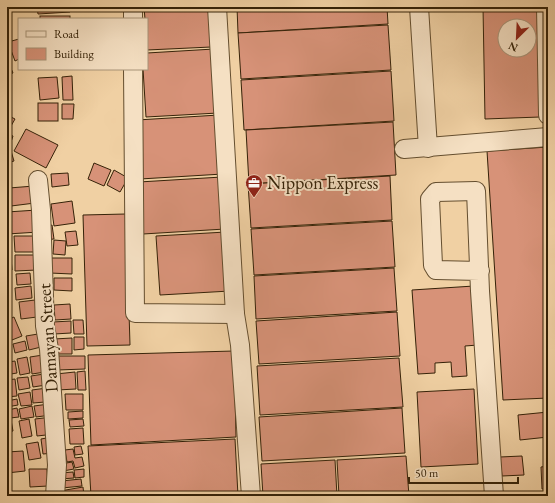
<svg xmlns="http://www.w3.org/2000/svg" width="555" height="503" viewBox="0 0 555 503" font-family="'EB Garamond',serif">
<rect width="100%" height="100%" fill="#f0d0a3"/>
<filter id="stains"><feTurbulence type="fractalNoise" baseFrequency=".005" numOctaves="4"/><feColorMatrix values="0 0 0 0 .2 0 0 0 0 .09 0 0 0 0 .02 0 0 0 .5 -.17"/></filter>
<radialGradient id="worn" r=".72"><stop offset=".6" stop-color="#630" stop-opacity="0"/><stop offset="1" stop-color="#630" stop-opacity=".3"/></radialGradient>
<!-- building -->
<g fill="#d79278" stroke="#352208" fill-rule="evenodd">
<path d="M37,7H69L70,12L38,14Z"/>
<path d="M144,7H209L211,47L147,50V19H145Z"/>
<path d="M237,7H387L388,24L238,33Z"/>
<path d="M483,7H538L540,117L485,119ZM505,26H529V50H505Z"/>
<rect x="40" y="16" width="30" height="3"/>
<path d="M388,25L391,70L241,79L238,33Z"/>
<path d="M19,39V59L15,61L8,42Z"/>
<path d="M214,49L218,113L146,117L143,69H147V53Z"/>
<path d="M7,59L13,73L7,75Z"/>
<path d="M391,71L394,121L244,130L241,80Z"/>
<path d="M72,76L73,100H63L62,77Z"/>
<path d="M57,77L59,98L40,100L38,78Z"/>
<rect x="38" y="103" width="20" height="18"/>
<path d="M62,104H74L73,119H62Z"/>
<path d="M7,115L15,119L7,133Z"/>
<path d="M219,115L223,174L140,179L137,120Z"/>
<path d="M393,122L396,175L249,184L246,130Z"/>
<path d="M26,129L58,145L46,168L14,151Z"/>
<path d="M7,134L13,136L8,151H7Z"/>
<path d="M548,147V398L503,400L487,151Z"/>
<path d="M11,151L14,161L7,163V152Z"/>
<path d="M94,163L111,170L104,186L88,179Z"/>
<path d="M114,170L128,178L120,192L107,185Z"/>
<path d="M68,173L69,185L52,187L51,174Z"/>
<path d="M390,176L392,220L251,228L248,184Z"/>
<path d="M222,177L225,229L143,234L139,182Z"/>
<path d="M34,186L35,203L11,206L9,188Z"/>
<path d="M72,201L75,223L54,226L51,204Z"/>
<path d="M37,210L39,232L7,234V212Z"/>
<path d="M126,214L130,345L87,346L83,215Z"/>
<path d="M392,221L395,267L254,275L251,229Z"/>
<path d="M52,225L54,239L43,240L44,227Z"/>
<path d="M76,231L78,245L67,246L65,232Z"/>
<path d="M226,232L230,291L160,295L156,236Z"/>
<path d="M14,236H35V252H15Z"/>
<path d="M9,238L11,248L7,249V239Z"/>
<path d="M54,240L66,241L65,255L53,254Z"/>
<path d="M15,255H37V270L15,271Z"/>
<path d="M7,257H11L12,270L7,271Z"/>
<path d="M50,258H72V274L50,273Z"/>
<path d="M394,268L397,311L256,319L254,276Z"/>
<path d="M30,273L31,284L17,285L16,274Z"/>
<path d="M54,278H72V291L54,290Z"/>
<path d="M31,286L32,298L16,300L15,288Z"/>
<path d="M474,286L478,345L465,346L467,376L452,377L451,362L435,363V373L418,374L412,290Z"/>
<path d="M35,300L37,317L21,319L19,302Z"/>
<path d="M70,304L71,319L55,320L54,305Z"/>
<path d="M397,312L400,356L259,364L256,321Z"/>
<path d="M14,317L22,336L7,342V320Z"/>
<path d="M73,320H83L84,334H74Z"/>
<path d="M71,321V333L54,334L53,322Z"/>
<path d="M38,334L41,347L29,350L26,336Z"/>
<path d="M74,337H84V349L74,350Z"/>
<path d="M72,338V354H54V339Z"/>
<path d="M25,341L27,350L15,353L13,344Z"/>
<path d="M234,351L236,437L91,445L88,355Z"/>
<path d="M43,355L45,372L32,374L30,357Z"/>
<path d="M57,356H85V369L57,370Z"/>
<path d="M27,357L30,373L20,375L17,359Z"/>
<path d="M399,358L403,407L260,415L257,366Z"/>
<path d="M15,361L17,373L11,374L9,362Z"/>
<path d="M85,371L86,390H78L77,372Z"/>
<path d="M75,372L76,389L57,390L56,374Z"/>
<path d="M44,374L46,385L33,387L31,376Z"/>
<path d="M28,377L30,388L19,390L17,378Z"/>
<path d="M15,379L17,396L7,397V380Z"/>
<path d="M47,388L45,402L33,403L32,390Z"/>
<path d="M474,389L478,464L421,467L417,392Z"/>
<path d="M30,392L32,405L21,406L18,394Z"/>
<path d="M65,394H83V410H66Z"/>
<path d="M17,399L18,405L7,407V401Z"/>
<path d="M49,404L51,415L36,417L34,406Z"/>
<path d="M32,406L34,417L21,419L19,409Z"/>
<path d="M17,408L19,417L10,418L8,410Z"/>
<path d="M402,408L405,453L262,461L259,417Z"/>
<path d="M83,411V418L68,419V412Z"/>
<path d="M548,412V437L520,440L518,415Z"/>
<path d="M52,417L55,434L37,436L35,419Z"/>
<path d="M29,419L32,436L22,438L19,421Z"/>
<path d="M83,419L84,426L70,427L69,420Z"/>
<path d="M7,420H11L13,431L7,432Z"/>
<path d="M83,428L84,444H70L69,429Z"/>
<path d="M52,437L54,453L43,454L41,439Z"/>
<path d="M235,439L238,496H91L88,446Z"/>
<path d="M38,442L41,458L29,460L26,444Z"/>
<path d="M81,446L83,454L75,455L74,447Z"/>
<path d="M73,449L75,458L82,457L84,466L75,468L73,461L67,462L65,450Z"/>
<path d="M23,451L25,471L7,473V452Z"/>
<path d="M406,456L409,496H339L337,460Z"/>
<path d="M522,456L524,475L502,476L500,457Z"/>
<path d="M335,460L337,496H263L261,464Z"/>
<path d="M72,462L74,469L63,471L61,464Z"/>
<path d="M548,466V488L542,489L541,467Z"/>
<path d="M29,469H47L48,486L30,487Z"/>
<path d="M84,469V477L75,478L74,470Z"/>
<path d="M73,472L74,478L60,479V473Z"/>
<path d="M7,477H8L10,494H7Z"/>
<path d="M81,479L82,486L62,488L61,481Z"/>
<path d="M83,487L84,496H61L60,491Z"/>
</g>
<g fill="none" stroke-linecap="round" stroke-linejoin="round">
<!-- minor casing -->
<g stroke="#644e2f" stroke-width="20">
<g id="minor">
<path d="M133,7V19"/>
<path d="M217,7L235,314L240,345L251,496"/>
<path d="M419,7L428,148"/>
<path d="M546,7L548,115"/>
<path d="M133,69L135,313L235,314"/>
<path d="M404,149L548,137"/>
<path d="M38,180L41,210L45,326L49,349L57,465L55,496"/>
<path d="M480,271L436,270L433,265L430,199L436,192L476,191L480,291L494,496"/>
</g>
</g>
<!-- minor -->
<use href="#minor" stroke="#f5e0c3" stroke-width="18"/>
</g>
<!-- icons -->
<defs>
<g id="office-pin" transform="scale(0.9)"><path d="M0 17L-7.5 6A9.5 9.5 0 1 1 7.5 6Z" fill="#8f2418" stroke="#f5e0c3"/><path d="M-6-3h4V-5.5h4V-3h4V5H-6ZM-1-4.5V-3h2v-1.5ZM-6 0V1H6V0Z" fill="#fff"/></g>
</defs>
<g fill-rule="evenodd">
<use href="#office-pin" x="254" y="183"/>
</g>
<g text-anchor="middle" stroke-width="4" stroke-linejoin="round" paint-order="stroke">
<!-- poi labels -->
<g font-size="18" fill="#352208" stroke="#f5e0c3" text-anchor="start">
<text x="267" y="189">Nippon Express</text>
</g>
<!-- street labels -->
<g font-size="18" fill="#352208" stroke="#f5e0c3">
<text transform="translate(48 338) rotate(-94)" y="6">Damayan Street</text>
</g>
</g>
<!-- margin -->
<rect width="555" height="503" fill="none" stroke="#f0d0a3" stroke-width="24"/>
<rect x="8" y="8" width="539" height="487" fill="none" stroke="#352208" stroke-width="2"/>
<rect x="12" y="12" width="531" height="479" fill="none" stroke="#352208"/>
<!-- legend -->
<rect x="18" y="18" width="130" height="52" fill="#f5e0c3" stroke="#a89478"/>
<rect x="26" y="31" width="20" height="6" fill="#f5e0c3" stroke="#a89478"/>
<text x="54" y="38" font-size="12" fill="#352208">Road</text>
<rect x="26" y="48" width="20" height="12" fill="#d79278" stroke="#a89478"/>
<text x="54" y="58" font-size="12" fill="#352208">Building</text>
<!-- north arrow -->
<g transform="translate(517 38) rotate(204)"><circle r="19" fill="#f5e0c3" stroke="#a89478"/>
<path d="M0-3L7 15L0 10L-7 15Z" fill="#8f2418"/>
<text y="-6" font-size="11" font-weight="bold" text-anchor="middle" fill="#352208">N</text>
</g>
<!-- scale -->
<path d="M409 477v6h109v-6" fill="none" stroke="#352208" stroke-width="2"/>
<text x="415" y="477" font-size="12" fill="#352208" stroke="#f5e0c3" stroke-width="3" paint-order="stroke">50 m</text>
<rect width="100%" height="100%" filter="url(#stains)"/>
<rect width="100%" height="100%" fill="url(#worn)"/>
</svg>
